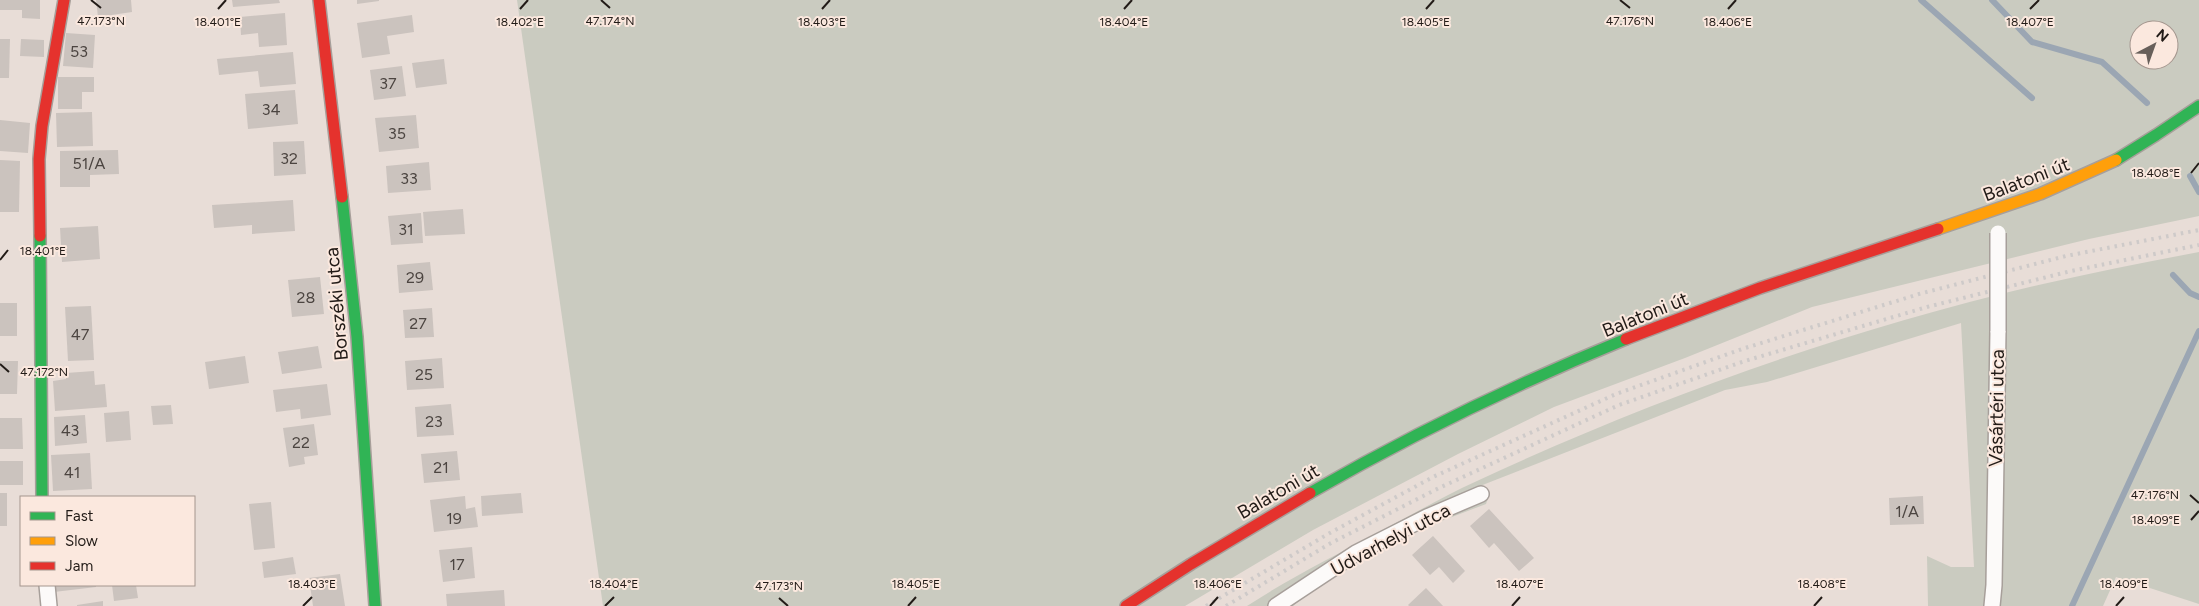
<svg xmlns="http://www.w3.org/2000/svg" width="2199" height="606" viewBox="0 0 2199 606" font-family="Figtree,sans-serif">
<rect width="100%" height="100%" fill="#e8ddd7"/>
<!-- green -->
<g fill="#cacbc0" fill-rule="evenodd">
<path d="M517,0H2199V216L2089,239L1812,307L1685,358L1554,407L1458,454L1313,530L1185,606H603ZM2139,30H2169V60H2139Z"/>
<path d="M2199,252V604L2116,577L2103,606H1928L1927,556L1951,567H1974L1961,323L1767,382L1725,390L1480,486L1488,498L1486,504L1410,533L1327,579L1293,606H1247C1290,578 1336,555 1381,531C1413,514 1444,496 1477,481C1657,397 1849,329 2043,284C2095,272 2147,262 2199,252Z"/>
</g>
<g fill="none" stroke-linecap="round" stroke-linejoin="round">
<!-- stream -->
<g stroke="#9ba6b3" stroke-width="6">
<path d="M1921,0L2032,98"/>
<path d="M1992,0L2032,42L2102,62L2147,103"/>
<path d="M2190,176L2199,192"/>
<path d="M2173,275L2190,293L2199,297"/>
<path d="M2072,606L2199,331"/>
</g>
</g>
<!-- building -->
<g fill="#cbc3be">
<path d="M0,0H40V19L22,18V10H0Z"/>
<path d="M96,0H131L132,12L98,17Z"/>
<path d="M232,0H279L280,3L233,7Z"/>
<path d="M357,0H379V1L357,4Z"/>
<path d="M285,13L287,45L259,47L258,33L241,35L240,17Z"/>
<path d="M412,15L414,32L387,36L390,54L362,58L357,23Z"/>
<path d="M66,33L95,35L93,68L63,66Z"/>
<path d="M0,39H10L9,78H0Z"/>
<path d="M21,39L44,40V57L20,56Z"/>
<path d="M293,52L296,84L260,87L258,71L219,75L217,59Z"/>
<path d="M444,59L447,84L416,88L412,63Z"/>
<path d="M402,66L406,96L374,100L370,70Z"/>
<path d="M58,77H94V92H82V109H58Z"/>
<path d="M295,90L298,124L248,129L245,94Z"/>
<path d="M92,112L93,146L57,147L56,113Z"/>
<path d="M416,115L419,148L379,152L375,118Z"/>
<path d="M0,120L30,123L28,153L0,151Z"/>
<path d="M304,141L306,174L274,176L273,142Z"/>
<path d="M118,150L119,174L90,175V187H60V151Z"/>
<path d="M0,160L20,161L19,212H0Z"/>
<path d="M429,162L431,190L388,193L386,166Z"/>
<path d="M293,200L295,231L252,234V225L214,228L212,205Z"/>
<path d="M463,209L465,234L425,236L423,212Z"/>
<path d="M421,213L423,243L391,245L388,216Z"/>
<path d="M98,226L100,259L62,262L60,228Z"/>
<path d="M430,262L433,290L399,293L397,265Z"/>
<path d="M320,277L324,314L292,317L288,280Z"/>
<rect x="0" y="303" width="17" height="33"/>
<path d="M91,306L94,360L68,361L65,307Z"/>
<path d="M432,308L434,337L405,338L403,310Z"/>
<path d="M318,346L322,368L282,374L278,352Z"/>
<path d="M245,356L249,383L209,389L205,362Z"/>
<path d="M442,358L444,388L407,390L405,361Z"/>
<path d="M0,361H18L17,394H0Z"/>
<path d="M94,371L95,385L105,384L107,407L55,411L53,381L66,379V373Z"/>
<path d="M327,384L331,415L301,419L300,409L276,412L273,390Z"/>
<path d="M451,404L454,435L417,437L415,407Z"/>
<path d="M171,405L173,424L153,425L151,406Z"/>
<path d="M129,411L131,440L106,442L104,413Z"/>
<path d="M85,415L87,443L55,446L54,417Z"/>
<path d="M0,418H22L23,449H0Z"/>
<path d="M314,424L318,455L304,457L305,464L289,467L283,428Z"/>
<path d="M457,451L460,480L424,483L421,454Z"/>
<path d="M90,453L92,489L53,491L51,455Z"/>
<rect x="0" y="461" width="23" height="24"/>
<rect x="0" y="493" width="7" height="33"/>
<path d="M521,493L523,513L482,516L481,496Z"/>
<path d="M465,496L466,509L475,507L478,527L434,532L430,500Z"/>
<path d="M1923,496L1924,524L1890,525L1889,498Z"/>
<path d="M271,502L275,548L254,550L249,504Z"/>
<path d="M1489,509L1534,558L1519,571L1494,543L1489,548L1470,526Z"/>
<path d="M1433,536L1465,571L1453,583L1439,567L1430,575L1412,555Z"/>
<path d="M472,547L475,578L443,582L439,550Z"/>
<path d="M293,557L296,574L264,578L262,562Z"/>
<path d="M340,574L345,606H313L309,578Z"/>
<path d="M53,585H96V587L54,592Z"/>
<path d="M112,585H136L138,598L114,601Z"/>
<path d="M1426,588L1443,606H1409L1408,605Z"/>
<path d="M504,590L505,606H447L446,594Z"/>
<path d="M103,601V606H77V605Z"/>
</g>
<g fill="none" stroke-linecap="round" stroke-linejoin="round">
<!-- street casing -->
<g stroke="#a79f9a" stroke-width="18">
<g id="street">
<path d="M47,585L49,606"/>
<path d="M1276,606L1356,553L1427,517L1481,494"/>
<path d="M1992,606L1994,585L1998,331"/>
</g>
</g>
<!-- fast casing -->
<g stroke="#a79f9a" stroke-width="14">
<g id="fast">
<path d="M2116,160L2156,135L2199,106"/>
<path d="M342,197L357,337L375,606"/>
<path d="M40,236L42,497"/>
<path d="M1310,493C1411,435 1518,383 1626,339"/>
</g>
</g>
<!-- slow casing -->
<g stroke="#a79f9a" stroke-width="14">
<path id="slow" d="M1938,229L2040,194L2116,160"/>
</g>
<!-- jam casing -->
<g stroke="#a79f9a" stroke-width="14">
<g id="jam">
<path d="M319,0L342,197"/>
<path d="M40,236L39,159L42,126L64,0"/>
<path d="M1626,339L1760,288L1938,229"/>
<path d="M1126,606L1191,564L1310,493"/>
</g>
</g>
<!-- street -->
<use href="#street" stroke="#fcfaf9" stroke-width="15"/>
<!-- fast -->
<use href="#fast" stroke="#30b455" stroke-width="11"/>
<!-- slow -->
<use href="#slow" stroke="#ff9f0a" stroke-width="11"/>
<!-- jam -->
<use href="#jam" stroke="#e5322d" stroke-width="11"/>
<!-- rail -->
<g stroke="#cecac9" stroke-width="4" stroke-dasharray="2.5 5" stroke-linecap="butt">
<path d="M1206,606L1328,534L1433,477L1616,394L1742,349L1919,294L2066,256L2199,230"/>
<path d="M1226,606L1331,543L1439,488L1619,405L1745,361L1927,307L2071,271L2199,245"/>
</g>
<!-- street-bridge casing -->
<g stroke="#a79f9a" stroke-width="18" stroke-linecap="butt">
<path id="street-bridge" d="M1998,331V233"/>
</g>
<!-- street-bridge -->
<use href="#street-bridge" stroke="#fcfaf9" stroke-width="15"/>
</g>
<!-- ticks -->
<path fill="none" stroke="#221b17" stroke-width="2" d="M91,0L101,8M601,0L610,8M1620,0L1630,8M218,9L226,0M520,9L528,0M822,9L830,0M1124,9L1132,0M1426,9L1434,0M1728,9L1736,0M2030,9L2039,0M2191,173L2199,163M0,260L8,250M0,364L9,372M2190,495L2199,503M2191,520L2199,511M779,598L788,606M303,606L312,597M605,606L614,597M908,606L916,597M1210,606L1218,597M1512,606L1520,597M1814,606L1822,597M2116,606L2124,597"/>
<g text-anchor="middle" stroke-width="4" stroke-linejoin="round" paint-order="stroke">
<!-- number labels -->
<g font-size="16" fill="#4c4541">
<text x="79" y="57">53</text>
<text x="388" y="89">37</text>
<text x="271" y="115">34</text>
<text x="397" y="139">35</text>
<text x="289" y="164">32</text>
<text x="89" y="169">51/A</text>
<text x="409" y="184">33</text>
<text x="406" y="235">31</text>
<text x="415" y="283">29</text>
<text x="306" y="303">28</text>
<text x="418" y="329">27</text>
<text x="80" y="340">47</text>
<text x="424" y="380">25</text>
<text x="434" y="427">23</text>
<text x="70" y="436">43</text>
<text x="301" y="448">22</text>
<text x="441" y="473">21</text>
<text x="72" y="478">41</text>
<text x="1907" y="517">1/A</text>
<text x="454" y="524">19</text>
<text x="457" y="570">17</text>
</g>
<!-- street labels -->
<g font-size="19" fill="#221b17" stroke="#fbe8de">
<text transform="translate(2026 179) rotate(-21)" y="7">Balatoni út</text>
<text transform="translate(336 304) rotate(-95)" y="7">Borszéki utca</text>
<text transform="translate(1645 314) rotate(-22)" y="7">Balatoni út</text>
<text transform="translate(1996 408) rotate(-89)" y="7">Vásártéri utca</text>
<text transform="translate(1278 491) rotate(-30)" y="7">Balatoni út</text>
<text transform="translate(1390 539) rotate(-28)" y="7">Udvarhelyi utca</text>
</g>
</g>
<g font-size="12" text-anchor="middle" fill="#221b17" stroke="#fbe8de" stroke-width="4" stroke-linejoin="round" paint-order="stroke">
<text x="101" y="25">47.173°N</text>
<text x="610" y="25">47.174°N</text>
<text x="1630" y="25">47.176°N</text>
<text x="520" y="26">18.402°E</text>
<text x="822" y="26">18.403°E</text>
<text x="1124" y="26">18.404°E</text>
<text x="1426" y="26">18.405°E</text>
<text x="1728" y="26">18.406°E</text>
<text x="218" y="26">18.401°E</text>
<text x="2030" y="26">18.407°E</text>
<text x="2156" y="177">18.408°E</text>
<text x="43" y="255">18.401°E</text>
<text x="44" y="376">47.172°N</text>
<text x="2155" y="499">47.176°N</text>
<text x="2156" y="524">18.409°E</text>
<text x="312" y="588">18.403°E</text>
<text x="614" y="588">18.404°E</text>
<text x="916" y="588">18.405°E</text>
<text x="1218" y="588">18.406°E</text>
<text x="1520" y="588">18.407°E</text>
<text x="1822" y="588">18.408°E</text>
<text x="2124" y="588">18.409°E</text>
<text x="779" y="590">47.173°N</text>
</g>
<!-- legend -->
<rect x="20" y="496" width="175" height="90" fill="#fbe8de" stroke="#a4968e"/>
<rect x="30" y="512" width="25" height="8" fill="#30b455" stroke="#a4968e"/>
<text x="65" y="521" font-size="15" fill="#221b17">Fast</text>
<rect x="30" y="537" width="25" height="8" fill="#ff9f0a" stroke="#a4968e"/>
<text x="65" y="546" font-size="15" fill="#221b17">Slow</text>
<rect x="30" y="562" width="25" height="8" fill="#e5322d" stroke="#a4968e"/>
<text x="65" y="571" font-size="15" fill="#221b17">Jam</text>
<!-- north arrow -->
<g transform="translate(2154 45) rotate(41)"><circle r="24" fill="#fbe8de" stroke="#a4968e"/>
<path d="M0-4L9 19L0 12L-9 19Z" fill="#675f5a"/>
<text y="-8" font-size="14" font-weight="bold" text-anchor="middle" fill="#221b17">N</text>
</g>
</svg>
